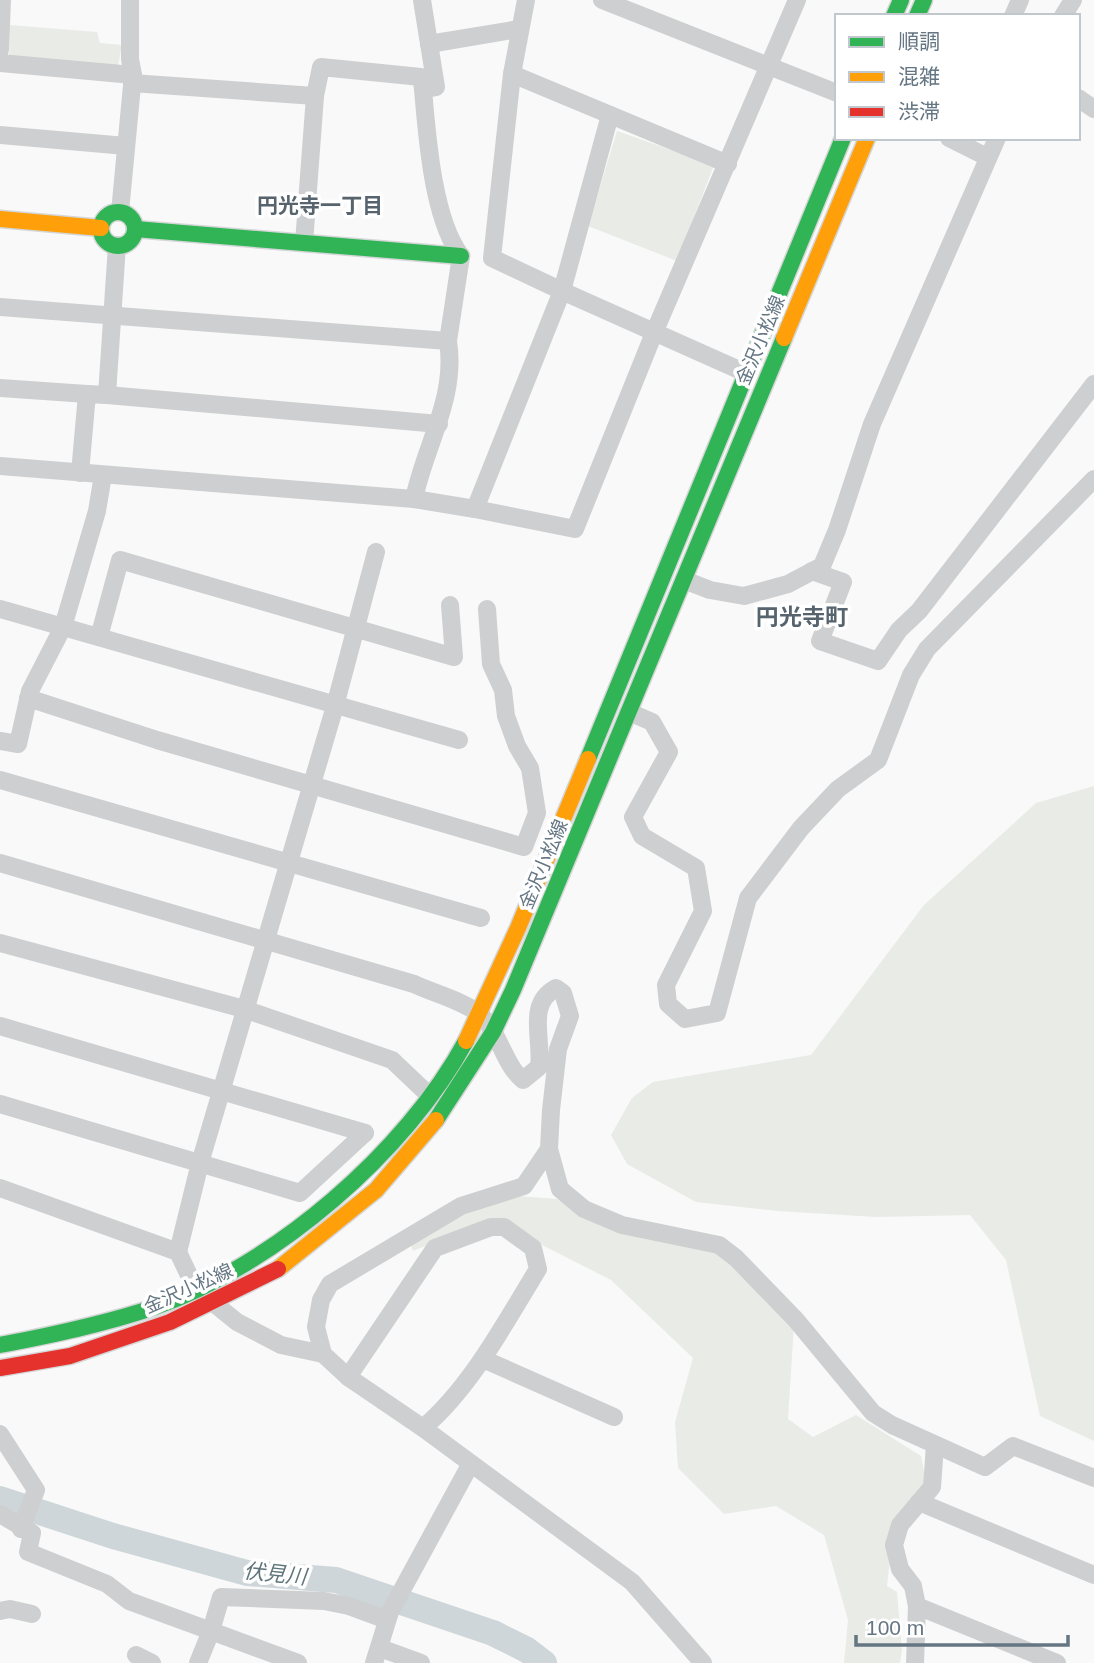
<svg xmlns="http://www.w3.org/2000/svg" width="1094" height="1663" viewBox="0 0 1094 1663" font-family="Arial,'Noto Sans JP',sans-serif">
<rect width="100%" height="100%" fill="#f9f9f9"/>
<!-- green -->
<g fill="#e8ebe6">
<path d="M10,25L97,32L100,43L122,45L118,66L9,57Z"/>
<path d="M617,131L714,165L677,261L588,226Z"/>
<path d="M1094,786V1441L1040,1416L1006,1260L970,1215L876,1217L778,1211L696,1202L627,1164L611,1135L632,1098L653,1082L811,1055L924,905L1036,803Z"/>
<path d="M518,1196L557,1199L601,1226L718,1249L794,1324L788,1419L813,1437L856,1415L921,1456L927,1487L894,1523L887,1586L897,1592L902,1651L900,1663H844L848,1620L824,1535L776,1506L724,1514L678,1468L675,1422L693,1358L611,1280L491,1219L413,1251L410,1242L464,1209Z"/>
</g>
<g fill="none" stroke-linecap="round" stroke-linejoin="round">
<!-- river -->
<path stroke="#ced6d9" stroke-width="26" d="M0,1499L113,1536L247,1573L336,1580L493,1633L527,1650L544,1663"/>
<!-- fast casing -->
<g stroke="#d5d6d7" stroke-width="19">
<g id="fast">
<path d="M894,16L901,0"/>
<path d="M917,16L924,0"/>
<circle cx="118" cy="229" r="17"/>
<path d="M135,229L461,256"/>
<path d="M588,759L843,138"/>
<path d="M436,1120L493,1032L513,990L784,338"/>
<path d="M0,1345C52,1335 105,1324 155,1307C275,1265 406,1152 466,1041"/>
</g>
</g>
<!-- slow casing -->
<g stroke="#d5d6d7" stroke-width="19">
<g id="slow">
<path d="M0,219L101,228"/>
<path d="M784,338L867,138"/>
<path d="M466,1041L518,928L588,759"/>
<path d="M278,1269L376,1190L436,1120"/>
</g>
</g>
<!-- jam casing -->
<g stroke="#d5d6d7" stroke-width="19">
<path id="jam" d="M0,1368L70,1356L170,1322L278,1269"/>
</g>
<!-- street -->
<g stroke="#cecfd0" stroke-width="18">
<path d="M422,0L436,87L423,89C427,136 433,220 461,256L448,341"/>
<path d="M602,0L837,93"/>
<path d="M1013,16L1020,0"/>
<path d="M1063,16L1073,0"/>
<path d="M429,44L519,29"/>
<path d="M0,50L2,0"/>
<path d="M0,63L133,75"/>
<path d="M512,74L728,164"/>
<path d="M132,83L315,96L321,67L421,77L423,89"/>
<path d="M1078,98L1094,109"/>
<path d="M610,115L562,291L746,373"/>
<path d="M0,135L126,146"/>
<path d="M949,138L987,157"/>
<path d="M120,212L133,75L130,59V0"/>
<path d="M304,243L315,96"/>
<path d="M0,307L448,341C457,398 425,445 414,499"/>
<path d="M0,388L87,394"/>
<path d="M107,395L439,424"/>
<path d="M0,466L414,499L475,509L562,291L492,258L512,74L526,0"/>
<path d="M80,473L87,394L107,395L117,245"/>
<path d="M475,509L575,529L654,333L797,0"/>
<path d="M812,571L843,582L820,641L878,661L899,630L919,611L1094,384"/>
<path d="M684,580L710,590L744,596L788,584L822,566L837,530L872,424L997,138"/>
<path d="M0,609L459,740"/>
<path d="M99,637L120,560L454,657L450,605"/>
<path d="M28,698L157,740L524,847L537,813L530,768L517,746L506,716L503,690L491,664L487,609"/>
<path d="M629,712L652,722L669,752L633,817L642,836L696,868L703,911L666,985L668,1004L685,1019L717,1013L748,898L801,828L838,789L878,760L911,675L927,649L1094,479"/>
<path d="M0,741L18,744L30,691L63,627L97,511L103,475"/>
<path d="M0,780L481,918"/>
<path d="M0,863L414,984C433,993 461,1000 478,1013C500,1031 503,1064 523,1080L539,1067C543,1039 526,1004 556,988L563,993L570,1016L558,1049L551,1110L549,1149L560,1189L584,1209L622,1225L719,1245L736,1258L796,1320L873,1413L892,1425L985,1467L1013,1446L1094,1478"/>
<path d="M0,943L244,1009L392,1060L432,1098"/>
<path d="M0,1026L365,1133"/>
<path d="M0,1104L300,1193L365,1133"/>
<path d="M549,1149L524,1186L461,1206L330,1284L321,1300L316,1327L323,1354L348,1377L423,1428L632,1582L703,1663"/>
<path d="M0,1188L178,1252L195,1288L237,1322L281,1345L323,1354"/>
<path d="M178,1252L200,1163L335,706L376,552"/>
<path d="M483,1359L614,1417"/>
<path d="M348,1377L435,1248L491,1227H504L533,1248L538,1269C505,1323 471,1387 423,1428"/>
<path d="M0,1434L36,1490L21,1529"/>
<path d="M919,1502L1094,1575"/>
<path d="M0,1514L32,1533L28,1552L107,1584L129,1601L211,1631L221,1597L324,1601L349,1606L387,1620"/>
<path d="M917,1606L1057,1663"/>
<path d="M0,1611L10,1609L32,1614"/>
<path d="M380,1648L421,1663"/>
<path d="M136,1655L152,1663"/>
<path d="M198,1663L211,1631L298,1663"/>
<path d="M374,1663L390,1612L470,1465"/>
<path d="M915,1663L917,1606L913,1586L900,1569L894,1545L900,1525L932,1487L935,1445"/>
</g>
<!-- fast -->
<use href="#fast" stroke="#30b455" stroke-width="16"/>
<!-- slow -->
<use href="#slow" stroke="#ff9f0a" stroke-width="16"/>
<!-- jam -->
<use href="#jam" stroke="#e5322d" stroke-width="16"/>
</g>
<g text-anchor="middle" stroke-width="7" stroke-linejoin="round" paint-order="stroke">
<!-- street labels -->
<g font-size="19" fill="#657683" stroke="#fff">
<text transform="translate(760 340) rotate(-67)" y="7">金沢小松線</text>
<text transform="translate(543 864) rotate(-67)" y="7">金沢小松線</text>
<text transform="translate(188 1288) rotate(-24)" y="7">金沢小松線</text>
</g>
<!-- neighbourhood labels -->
<g font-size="21" font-weight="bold" fill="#57646e" stroke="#fff">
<text x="320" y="213">円光寺一丁目</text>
</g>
<!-- water labels -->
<g font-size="21" font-style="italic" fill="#60757c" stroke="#fff">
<text transform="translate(275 1574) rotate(6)" y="7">伏見川</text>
</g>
<!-- quarter labels -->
<g font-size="23" font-weight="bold" fill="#57646e" stroke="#fff">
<text x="802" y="625">円光寺町</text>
</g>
</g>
<!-- legend -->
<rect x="835" y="14" width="245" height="126" fill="#ffffff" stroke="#c1c8cd" stroke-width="2"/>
<rect x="849" y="37" width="35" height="10" fill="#30b455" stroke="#c1c8cd" stroke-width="2"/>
<text x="898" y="49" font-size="21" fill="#657683">順調</text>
<rect x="849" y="72" width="35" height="10" fill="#ff9f0a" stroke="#c1c8cd" stroke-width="2"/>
<text x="898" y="84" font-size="21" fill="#657683">混雑</text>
<rect x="849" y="107" width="35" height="10" fill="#e5322d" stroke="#c1c8cd" stroke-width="2"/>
<text x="898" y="119" font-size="21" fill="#657683">渋滞</text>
<!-- scale -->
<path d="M856 1635v10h212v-10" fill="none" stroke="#657683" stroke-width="3.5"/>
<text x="866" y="1635" font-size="21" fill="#657683" stroke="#ffffff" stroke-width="5" paint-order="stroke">100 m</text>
</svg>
